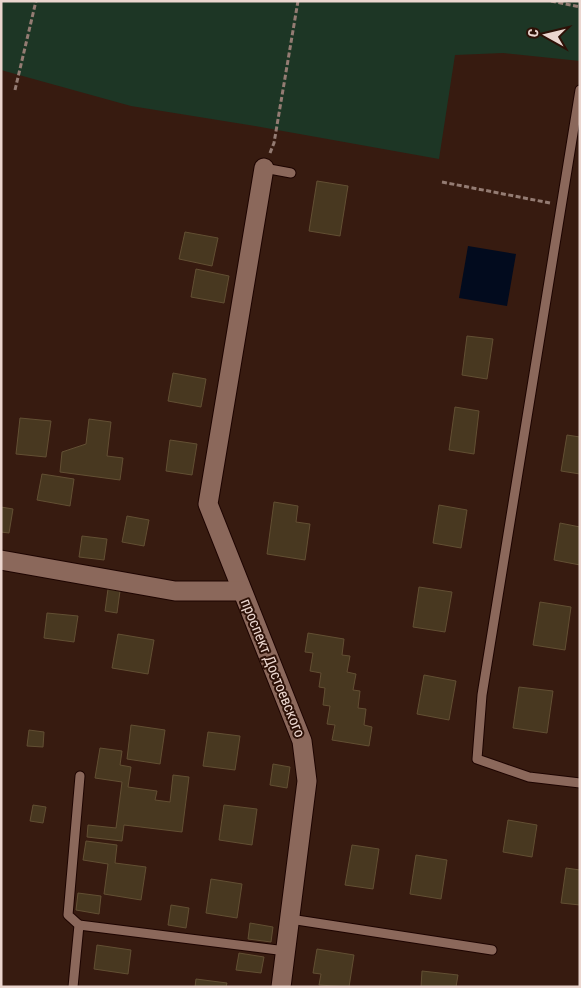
<svg xmlns="http://www.w3.org/2000/svg" width="581" height="988" viewBox="0 0 581 988" font-family="'Roboto Condensed',sans-serif">
<rect width="100%" height="100%" fill="#371b10"/>
<!-- green -->
<path fill="#1d3625" d="M1,1H580V61L503,53L455,55L439,159L255,126L131,106L1,70Z"/>
<!-- water -->
<path fill="#020b1e" d="M468,246L516,254L507,306L459,298Z"/>
<!-- building -->
<g fill="#483820" stroke="#624f33">
<path d="M317,181L348,186L340,236L309,231Z"/>
<path d="M185,232L218,238L212,266L179,259Z"/>
<path d="M196,269L229,276L224,303L191,297Z"/>
<path d="M467,336L493,339L487,379L462,375Z"/>
<path d="M173,373L206,379L201,407L168,401Z"/>
<path d="M455,407L479,411L474,454L449,450Z"/>
<path d="M20,418L51,421L46,457L16,454Z"/>
<path d="M89,419L111,422L107,456L123,458L120,480L60,472L62,452L86,444Z"/>
<path d="M567,435L580,437V474L561,471Z"/>
<path d="M170,440L197,444L192,475L166,471Z"/>
<path d="M42,474L74,479L70,506L37,500Z"/>
<path d="M274,502L298,506L296,522L310,524L305,560L267,554Z"/>
<path d="M439,505L467,510L461,548L433,543Z"/>
<path d="M1,507L13,509L9,533L1,532Z"/>
<path d="M127,516L149,520L144,546L122,542Z"/>
<path d="M560,523L580,527V565L554,560Z"/>
<path d="M82,536L107,539L104,560L79,557Z"/>
<path d="M419,587L452,592L445,632L413,627Z"/>
<path d="M108,589L120,591L117,613L105,611Z"/>
<path d="M540,602L571,607L565,650L533,645Z"/>
<path d="M47,613L78,616L74,642L44,638Z"/>
<path d="M308,633L344,639L342,655L350,656L347,672L356,674L353,690L360,691L358,708L366,709L364,725L372,727L369,746L332,740L335,725L327,724L330,706L323,705L325,688L319,687L321,673L310,671L313,653L305,652Z"/>
<path d="M118,634L154,640L148,674L112,668Z"/>
<path d="M424,675L456,681L449,720L417,714Z"/>
<path d="M519,687L553,691L547,733L513,728Z"/>
<path d="M131,725L165,730L160,764L127,759Z"/>
<path d="M29,730L44,732L43,747L27,746Z"/>
<path d="M208,732L240,736L235,770L203,766Z"/>
<path d="M100,748L122,751L120,765L131,767L128,787L157,791L155,800L170,802L173,775L189,777L182,832L124,825L122,841L87,837L88,825L116,828L122,782L95,778Z"/>
<path d="M273,764L290,767L287,788L270,785Z"/>
<path d="M33,805L46,807L43,823L30,821Z"/>
<path d="M224,805L257,809L252,845L219,840Z"/>
<path d="M508,820L537,825L532,857L503,852Z"/>
<path d="M86,841L117,845L115,863L146,867L141,900L104,894L108,864L83,860Z"/>
<path d="M352,845L379,849L373,889L345,885Z"/>
<path d="M416,855L447,860L441,899L410,894Z"/>
<path d="M566,868L580,870V905L561,903Z"/>
<path d="M211,879L242,884L237,918L206,913Z"/>
<path d="M78,893L101,896L99,914L76,910Z"/>
<path d="M171,905L189,908L186,928L168,925Z"/>
<path d="M250,923L273,927L271,942L248,939Z"/>
<path d="M97,945L131,950L128,974L94,969Z"/>
<path d="M317,949L354,955L349,987L319,985L321,974L313,973Z"/>
<path d="M239,953L264,957L261,973L236,970Z"/>
<path d="M422,971L458,975L456,987H421Z"/>
<path d="M196,979L227,983L226,987H195Z"/>
</g>
<g fill="none" stroke-linecap="round" stroke-linejoin="round">
<!-- service casing -->
<g stroke="#1d0400" stroke-width="11">
<g id="service">
<path d="M580,90L482,695L477,759L529,777L580,783"/>
<path d="M264,168L291,173"/>
<path d="M290,919L492,950"/>
<path d="M79,925L286,951"/>
<path d="M73,987L79,925L68,915L80,776"/>
</g>
</g>
<!-- minor casing -->
<g stroke="#1d0400" stroke-width="21">
<g id="minor">
<path d="M264,168L208,504L302,741L307,781L281,987"/>
<path d="M1,560L175,591H242"/>
</g>
</g>
<!-- path -->
<g stroke="#947c73" stroke-width="3" stroke-dasharray="5 2.5" stroke-linecap="butt">
<path d="M551,1L580,7"/>
<path d="M15,90L36,1"/>
<path d="M270,153L274,143L298,1"/>
<path d="M442,182L550,203"/>
</g>
<!-- service -->
<use href="#service" stroke="#8b685b" stroke-width="9"/>
<!-- minor -->
<use href="#minor" stroke="#8b685b" stroke-width="19"/>
</g>
<g text-anchor="middle" stroke-width="4" stroke-linejoin="round" paint-order="stroke">
<!-- street labels -->
<g font-size="15" fill="#ebd6cf" stroke="#2d1107">
<text transform="translate(273 668) rotate(68)" y="5">проспект Достоевского</text>
</g>
</g>
<!-- border -->
<rect width="581" height="988" fill="none" stroke="#ebd6cf" stroke-width="5"/>
<!-- north arrow -->
<g transform="translate(546 35) rotate(278)" stroke="#2d1107" stroke-width="4" paint-order="stroke">
<path d="M0-4L9 19L0 12L-9 19Z" fill="#ebd6cf"/>
<text y="-8" font-size="14" font-weight="bold" text-anchor="middle" fill="#ebd6cf">С</text>
</g>
</svg>
